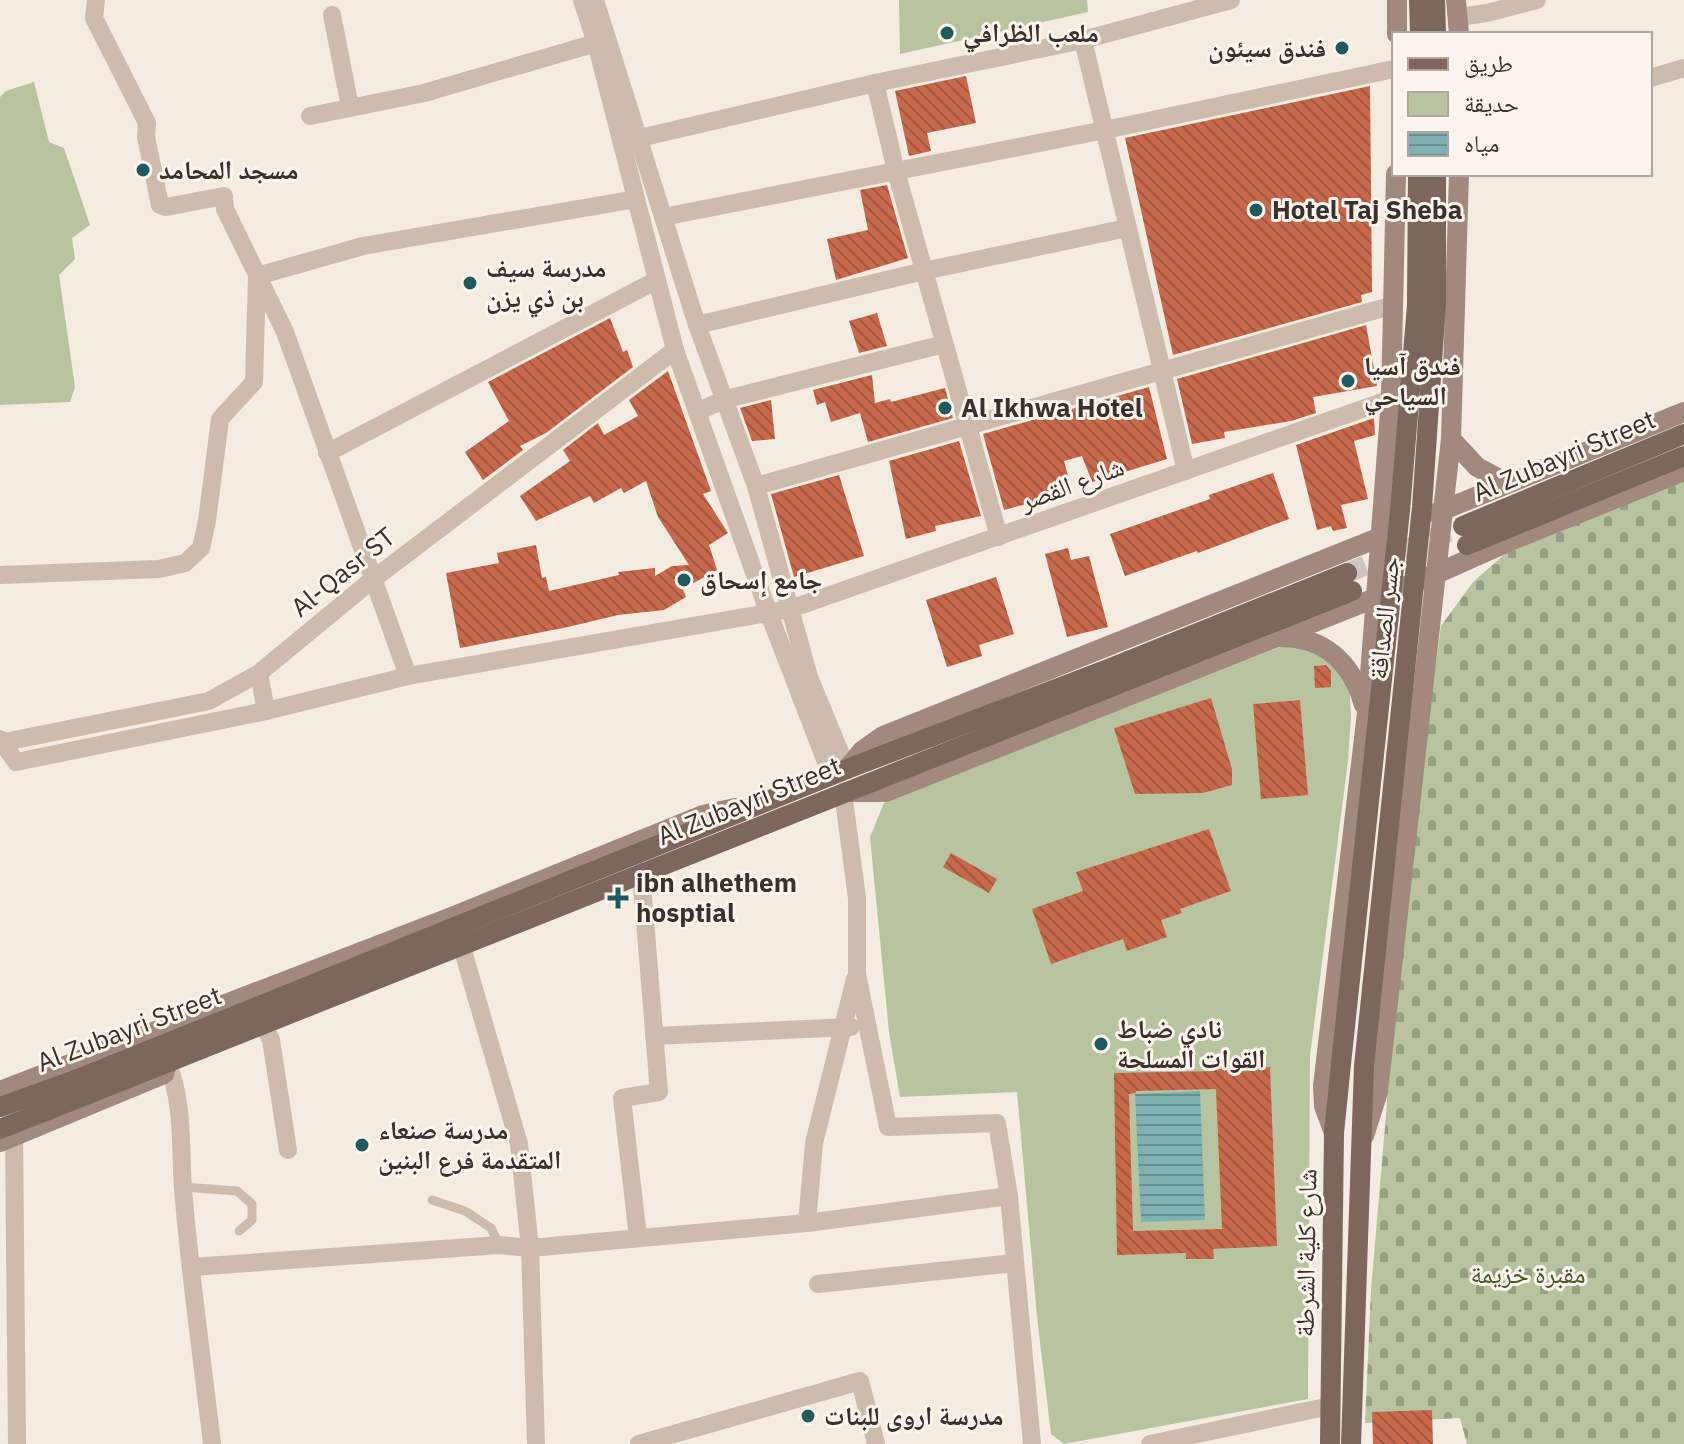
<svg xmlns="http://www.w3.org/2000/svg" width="1684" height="1444" viewBox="0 0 1684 1444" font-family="'IBM Plex Sans','Noto Naskh Arabic',sans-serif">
<defs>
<pattern id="cemetery-stones" width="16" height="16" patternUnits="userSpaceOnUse" patternTransform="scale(2)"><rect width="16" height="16" fill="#b8c4a0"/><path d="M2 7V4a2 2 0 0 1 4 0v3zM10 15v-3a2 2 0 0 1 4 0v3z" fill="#97a083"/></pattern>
<pattern id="water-rules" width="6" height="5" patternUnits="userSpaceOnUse" patternTransform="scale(2)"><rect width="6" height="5" fill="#7fb0b2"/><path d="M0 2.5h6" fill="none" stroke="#699091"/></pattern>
<pattern id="building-back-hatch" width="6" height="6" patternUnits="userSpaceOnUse" patternTransform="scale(2)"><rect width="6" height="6" fill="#c8694b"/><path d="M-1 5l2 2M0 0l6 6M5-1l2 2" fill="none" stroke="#a4573f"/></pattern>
</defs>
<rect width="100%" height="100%" fill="#f4ebe1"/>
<!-- green -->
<g fill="#b8c4a0">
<path d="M899,0H1087L1088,12L900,54Z"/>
<path d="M34,82L49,142L64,148L90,225L72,238L75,259L59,275L75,387L70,402L0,405V97L6,91Z"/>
<path d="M1292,643L1318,649L1349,683L1351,716L1348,761L1310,1056L1308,1399L1064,1444L1051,1434L1037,1317L1017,1092L900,1097L889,1032L870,837L884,803L1236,662Z"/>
</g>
<!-- cemetery -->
<path fill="url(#cemetery-stones)" d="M1684,477V1444H1467L1460,1418L1365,1423L1371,1290L1404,905L1441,626L1473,582L1515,545Z"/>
<!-- water -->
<path fill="url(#water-rules)" d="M1200,1091L1205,1220L1141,1222L1135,1094Z"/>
<!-- building -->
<g fill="url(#building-back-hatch)" fill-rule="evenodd">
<path d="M966,76L976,123L927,133L931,151L909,156L895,91Z"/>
<path d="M1370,86L1372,292L1361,295L1362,302L1173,355L1125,138Z"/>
<path d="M887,185L908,258L836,280L827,239L868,230L860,190Z"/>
<path d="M877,313L887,346L859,353L849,321Z"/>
<path d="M610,318L623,352L627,350L633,367L546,433L520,446L523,450L483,480L465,452L509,421L488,382Z"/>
<path d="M1366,325L1377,386L1313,397L1316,413L1291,421L1224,432L1225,438L1192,444L1177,379Z"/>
<path d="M668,371L711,491L703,494L728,533L709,545L717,570L683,589L686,597L664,610L618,615L568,627L460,648L446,573L499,563L497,553L536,545L542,578L546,577L549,591L619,575L618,572L655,568V576L672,566L689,565L658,517L646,481L624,493L621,488L594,503L590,496L536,521L520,496L570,461L563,450L598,423L604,435L638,416L629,400Z"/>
<path d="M872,375L875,403L890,399L891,402L945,388L953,418L868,442L860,413L831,422L825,402L817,405L813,390Z"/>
<path d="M1149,387L1167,459L1092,482L1082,456L1064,461L1071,487L1049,493L1051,497L1004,510L983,434Z"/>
<path d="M771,400L775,439L752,441L740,408Z"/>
<path d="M1374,418L1375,435L1354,441L1368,499L1341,505L1347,528L1333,531L1331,526L1317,530L1296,445Z"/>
<path d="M959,441L981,516L935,526L936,531L906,539L889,461Z"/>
<path d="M1273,473L1289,519L1198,553L1197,551L1125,576L1110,534L1210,499L1209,495Z"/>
<path d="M839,475L864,556L794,577L771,494Z"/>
<path d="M1068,548L1071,560L1089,556L1108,627L1067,637L1045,554Z"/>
<path d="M996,577L1014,634L979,645L982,656L947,667L926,600Z"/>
<path d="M1326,665L1331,671V687L1315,688L1314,666Z"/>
<path d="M1211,698L1232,769V785L1203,793L1135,794L1114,728Z"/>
<path d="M1300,700L1308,795L1261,799L1253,704Z"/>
<path d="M1209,829L1231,891L1180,909L1182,913L1161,920L1167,937L1127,951L1123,939L1051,964L1032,909L1083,891L1076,872Z"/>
<path d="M951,853L997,879L989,893L943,867Z"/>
<path d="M1270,1067L1277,1246L1213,1249L1214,1259H1186V1253L1117,1255L1114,1073L1215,1071V1069ZM1216,1089L1222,1229L1133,1231L1129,1094L1136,1093V1091Z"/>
<path d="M1432,1410L1433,1444H1373L1372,1412Z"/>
</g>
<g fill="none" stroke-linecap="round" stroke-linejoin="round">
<!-- primary-tunnel -->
<path stroke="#cfc6bd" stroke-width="20" stroke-dasharray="20 10" stroke-linecap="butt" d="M1347,573L1463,526"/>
<!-- service -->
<g stroke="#cdbbac" stroke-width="9">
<path d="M183,1187L237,1191L252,1204V1220L239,1231"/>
<path d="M432,1200L465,1211L491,1228L499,1245"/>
</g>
<!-- minor -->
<g stroke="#cdbbac" stroke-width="18">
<path d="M96,0L94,18L147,123L146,137L160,205L166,207L224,196L225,209L285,332L408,676"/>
<path d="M582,0L596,43L675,350L769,614L831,775"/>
<path d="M595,0L697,325L756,486L809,677L847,769"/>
<path d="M332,15L350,107"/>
<path d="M1458,17L1487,13L1537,0"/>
<path d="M1083,40L1186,471"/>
<path d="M1650,78L1684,68"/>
<path d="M875,83L896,171L999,537"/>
<path d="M310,116L424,93L596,43"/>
<path d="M640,138L875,83L1083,40L1231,0"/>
<path d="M663,217L1105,130L1394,69"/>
<path d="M257,276L363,246L636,199"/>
<path d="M697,325L924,271L1127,228"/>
<path d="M697,412L723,400L944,344"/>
<path d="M327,453L657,280"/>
<path d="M756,486L1394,305"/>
<path d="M0,575L159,569L185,563L201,548L207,521L220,419L254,382L257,277"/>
<path d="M259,673L266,711"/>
<path d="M0,739L16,762L266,711L408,676L790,609L1391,399"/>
<path d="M0,743L209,701L259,673L372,580L675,350"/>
<path d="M843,792L857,898V974L888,1127L997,1123L1009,1196L1032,1444"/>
<path d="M461,944L519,1144L530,1248L536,1444"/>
<path d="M264,1026L271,1040L288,1150"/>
<path d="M654,1036L851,1027"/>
<path d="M167,1062C184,1102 180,1147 183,1189C190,1274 202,1359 212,1444"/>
<path d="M14,1137L17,1444"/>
<path d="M807,1223L814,1143L855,979"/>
<path d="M638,1238L622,1098L659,1092L641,872"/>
<path d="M192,1267L499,1245L530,1248L807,1223L1009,1196"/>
<path d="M818,1284L1014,1263"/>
<path d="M639,1444L860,1381L876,1444"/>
<path d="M1150,1444L1330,1406"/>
</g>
<!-- secondary -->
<g stroke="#a18a7d" stroke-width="20">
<path d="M1397,0V34"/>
<path d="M1456,0L1459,34"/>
<path d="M1451,439L1477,467L1507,483"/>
<path d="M1436,513L1684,412"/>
<path d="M1278,637C1324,636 1352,663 1364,705"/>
<path d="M847,769L862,751L883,736L1388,534"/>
<path d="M846,792H886L1438,573L1510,541L1684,471"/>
<path d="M0,1091L454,916L703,815L735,808"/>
<path d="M1334,1133L1324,1106L1323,1086L1367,713L1376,597L1391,399L1396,174"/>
<path d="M1364,1136L1378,1092L1451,439L1459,174"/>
<path d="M0,1142L164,1074L167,1064"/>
</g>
<!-- primary -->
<g stroke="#7d675c" stroke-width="20">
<path d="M1419,0L1420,34"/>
<path d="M1435,0L1436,34"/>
<path d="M1463,526L1684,434"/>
<path d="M1467,545L1684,456"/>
<path d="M0,1107L78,1079L847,769L1108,669L1347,573"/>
<path d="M0,1129C451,951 900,768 1352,591"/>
<path d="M1330,1444L1334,1133L1341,1064"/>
<path d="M1351,1444L1364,1066"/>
</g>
<!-- primary-bridge -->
<g stroke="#7d675c" stroke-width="20">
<path d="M1341,1064L1400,511L1417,305L1418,174"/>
<path d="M1364,1066L1422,507L1436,304V174"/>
</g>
</g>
<!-- markers -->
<g fill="#1f5a5e" stroke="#fbf5ee" stroke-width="3">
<circle cx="947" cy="33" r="8"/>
<circle cx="1342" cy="48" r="8"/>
<circle cx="143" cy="170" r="8"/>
<circle cx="1256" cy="210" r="8"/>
<circle cx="470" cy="283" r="8"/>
<circle cx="1348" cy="381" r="8"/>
<circle cx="945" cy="408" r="8"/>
<circle cx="684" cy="580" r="8"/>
<path d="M614 886h8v8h8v8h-8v8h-8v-8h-8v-8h8z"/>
<circle cx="1101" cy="1044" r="8"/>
<circle cx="362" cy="1145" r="8"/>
<circle cx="808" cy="1416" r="8"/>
</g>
<g text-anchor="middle" stroke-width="6" stroke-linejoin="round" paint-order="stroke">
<!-- poi labels -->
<g font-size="26" font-weight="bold" fill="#3b302b" stroke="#fbf5ee" text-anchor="start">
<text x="963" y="42">ملعب الظرافي</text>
<text x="1326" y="57" text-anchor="end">فندق سيئون</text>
<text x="159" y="179">مسجد المحامد</text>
<text x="1272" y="219">Hotel Taj Sheba</text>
<text x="486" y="277">مدرسة سيف<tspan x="486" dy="30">بن ذي يزن</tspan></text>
<text x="1364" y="375">فندق آسيا<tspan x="1364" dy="30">السياحي</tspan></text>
<text x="961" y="417">Al Ikhwa Hotel</text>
<text x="700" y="589">جامع إسحاق</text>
<text x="636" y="892">ibn alhethem<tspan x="636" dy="30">hosptial</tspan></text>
<text x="1117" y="1038">نادي ضباط<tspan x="1117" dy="30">القوات المسلحة</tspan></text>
<text x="378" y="1139">مدرسة صنعاء<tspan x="378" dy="30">المتقدمة فرع البنين</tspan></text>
<text x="824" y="1425">مدرسة اروى للبنات</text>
</g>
<!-- street labels -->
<g font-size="26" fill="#3b302b" stroke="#fbf5ee">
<text transform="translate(1564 456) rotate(-23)" y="9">Al Zubayri Street</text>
<text transform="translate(1072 484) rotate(-20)" y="9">شارع القصر</text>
<text transform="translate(343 572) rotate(-39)" y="9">Al-Qasr ST</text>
<text transform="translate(1384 618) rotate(-84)" y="9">جسر الصداقة</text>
<text transform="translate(749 801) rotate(-22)" y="9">Al Zubayri Street</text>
<text transform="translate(129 1029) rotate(-21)" y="9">Al Zubayri Street</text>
<text transform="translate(1306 1253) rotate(-89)" y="9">شارع كلية الشرطة</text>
</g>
<!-- park labels -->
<g font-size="26" fill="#4a5a2e" stroke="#fbf5ee">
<text x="1528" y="1283">مقبرة خزيمة</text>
</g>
</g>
<!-- legend -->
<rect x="1392" y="32" width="260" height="144" fill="#fbf5ee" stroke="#aea6a0" stroke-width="2"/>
<rect x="1408" y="58" width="40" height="12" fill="#7d675c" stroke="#aea6a0" stroke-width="2"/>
<text x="1464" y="72" font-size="24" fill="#3b302b">طريق</text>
<rect x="1408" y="92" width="40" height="24" fill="#b8c4a0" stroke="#aea6a0" stroke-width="2"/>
<text x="1464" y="112" font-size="24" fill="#3b302b">حديقة</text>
<rect x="1408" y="132" width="40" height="24" fill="url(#water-rules)" stroke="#aea6a0" stroke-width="2"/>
<text x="1464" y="152" font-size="24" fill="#3b302b">مياه</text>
</svg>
